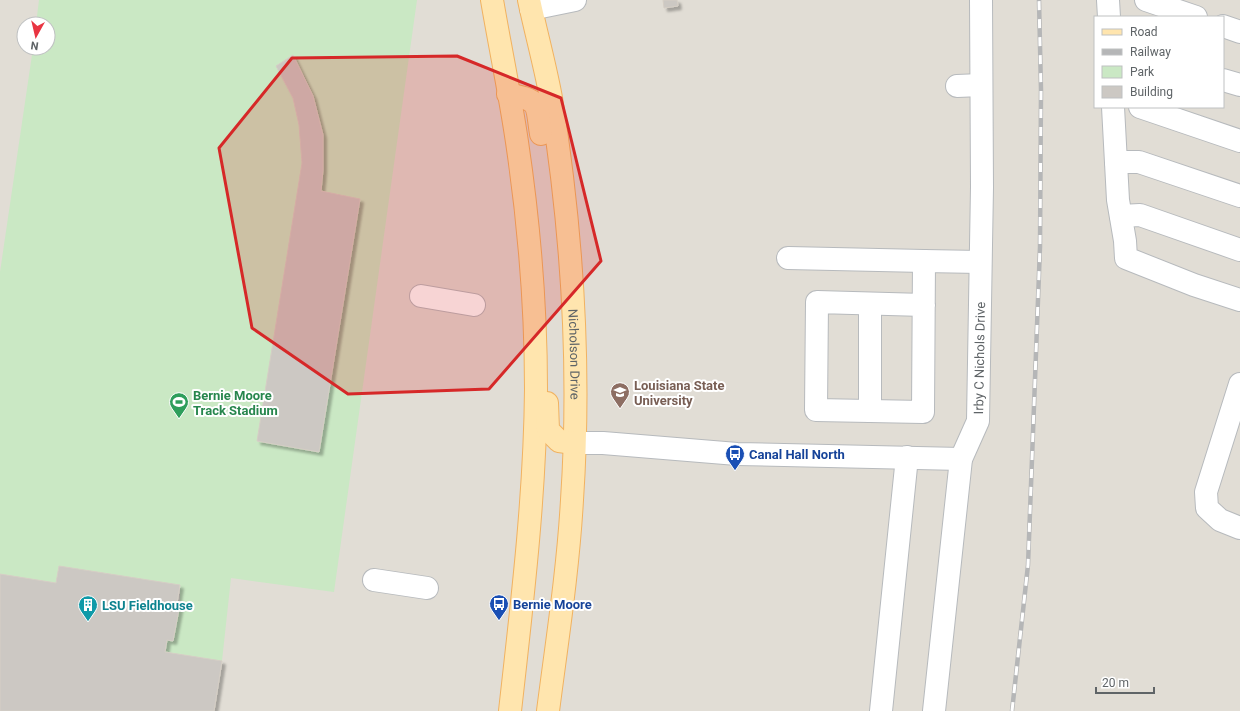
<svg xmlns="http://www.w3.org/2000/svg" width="1240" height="711" viewBox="0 0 1240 711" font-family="Roboto,sans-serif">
<defs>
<filter id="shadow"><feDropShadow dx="3.5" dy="3.5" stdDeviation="1" flood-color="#0004"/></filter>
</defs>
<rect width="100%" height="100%" fill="#f1ede7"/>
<!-- education -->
<path fill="#e1ddd5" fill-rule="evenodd" d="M0,0H1240V711H0ZM1095,17H1223V107H1095ZM24,24H48V48H24Z"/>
<!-- green -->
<path fill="#cae8c4" d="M39,0H417L334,592L231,578L222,661L165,652L167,640L173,641L180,604V585L56,583L0,574V272L33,48H48V24H36Z"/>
<!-- building -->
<g fill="#ccc8c3" stroke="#d5cec5" filter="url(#shadow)">
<path d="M663,0H677L678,6L664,8Z"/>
<path d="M293,55L313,96L323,135V170L321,191L360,199L319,452L257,441L302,163L299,125L293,98L276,66Z"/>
<path d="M59,566L180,585L177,603L180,604L173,641L167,640L165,652L222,661L214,711H0V574L56,583Z"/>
</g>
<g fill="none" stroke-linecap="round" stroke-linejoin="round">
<!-- minor casing -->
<g stroke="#b7babd" stroke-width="24">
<g id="minor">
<path d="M1108,0L1109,17"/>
<path d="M1146,0L1196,17"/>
<path d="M531,9L575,0"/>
<path d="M1223,26L1240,32"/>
<path d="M1223,80L1240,85"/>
<path d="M957,86L981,85"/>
<path d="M1113,107L1118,200L1125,241L1126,258L1194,285L1240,300"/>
<path d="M1140,107L1240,141"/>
<path d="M1116,162H1139L1240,196"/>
<path d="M1121,216L1140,215L1240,250"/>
<path d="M788,258L924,261"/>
<path d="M421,296L474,305"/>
<path d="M924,305L817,302L816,410L923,412L924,261L980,262"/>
<path d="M1240,384L1206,492L1207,508L1220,520L1240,528"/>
<path d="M870,411V304"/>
<path d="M574,443H603L737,454L961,459"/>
<path d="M374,580L427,588"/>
<path d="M881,711L907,457"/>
<path id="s1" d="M934,711L961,459L978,421L982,187L981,0"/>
</g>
</g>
<!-- major casing -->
<g stroke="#f1b260" stroke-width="24">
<g id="major">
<path d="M492,0C500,47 510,94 517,142C529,223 536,307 536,389C535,497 522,604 510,711"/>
<path id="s2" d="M529,0C536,33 545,65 551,98C572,230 581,366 572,500C568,571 557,641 548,711"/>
<path d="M508,94C541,101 536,102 541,134"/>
<path d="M547,403L548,430L559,441L574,443"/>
</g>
</g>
<!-- minor -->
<use href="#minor" stroke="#fff" stroke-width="22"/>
<!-- major -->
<use href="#major" stroke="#ffe5ae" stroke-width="22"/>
<!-- rail casing -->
<g stroke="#b5b6b7" stroke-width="4.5">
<path id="rail" d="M1012,711L1028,565L1040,247L1041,90L1039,0"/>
</g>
<!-- rail -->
<use href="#rail" stroke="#fff" stroke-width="3" stroke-dasharray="9" stroke-linecap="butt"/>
</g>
<!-- marked area -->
<path fill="#d62828" fill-opacity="0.2" stroke="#d62828" stroke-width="3" stroke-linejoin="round" d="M457,56L561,98L601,261L489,389L348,394L252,328L219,148L292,58Z"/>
<!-- icons -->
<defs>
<g id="university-pin" transform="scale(1)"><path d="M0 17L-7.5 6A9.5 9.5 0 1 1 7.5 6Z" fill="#8d6e63" stroke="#fff"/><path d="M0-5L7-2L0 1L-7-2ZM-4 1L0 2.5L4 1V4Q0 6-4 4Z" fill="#fff"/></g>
<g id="stadium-pin" transform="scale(1)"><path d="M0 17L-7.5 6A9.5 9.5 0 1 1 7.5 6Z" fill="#2e9e5b" stroke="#fff"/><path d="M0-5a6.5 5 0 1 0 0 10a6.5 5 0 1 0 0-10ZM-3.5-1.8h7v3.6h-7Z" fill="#fff"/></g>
<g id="bus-pin" transform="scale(1)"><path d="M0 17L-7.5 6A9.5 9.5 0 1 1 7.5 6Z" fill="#1a4fb4" stroke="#fff"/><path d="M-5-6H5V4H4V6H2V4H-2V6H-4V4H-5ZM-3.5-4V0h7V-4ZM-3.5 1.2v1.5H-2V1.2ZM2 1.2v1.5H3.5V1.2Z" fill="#fff"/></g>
<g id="building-pin" transform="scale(1)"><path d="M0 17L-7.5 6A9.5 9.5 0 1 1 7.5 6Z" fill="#0f9aa8" stroke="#fff"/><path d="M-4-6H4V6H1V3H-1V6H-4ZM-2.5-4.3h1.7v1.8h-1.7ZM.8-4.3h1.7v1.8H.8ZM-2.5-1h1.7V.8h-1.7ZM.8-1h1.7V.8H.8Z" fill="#fff"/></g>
</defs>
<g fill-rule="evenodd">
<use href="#university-pin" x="620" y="392"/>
<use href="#stadium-pin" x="179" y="402"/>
<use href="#bus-pin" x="735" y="454"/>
<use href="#bus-pin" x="499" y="604"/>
<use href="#building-pin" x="88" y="605"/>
</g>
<g text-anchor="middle" stroke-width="4" stroke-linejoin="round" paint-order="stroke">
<!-- street labels -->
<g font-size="13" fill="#5f6467" stroke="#fff">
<text dy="5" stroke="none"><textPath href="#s2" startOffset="358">Nicholson Drive</textPath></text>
<text dy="5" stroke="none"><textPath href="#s1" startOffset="358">Irby C Nichols Drive</textPath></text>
</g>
<!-- education labels -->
<g font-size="13" font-weight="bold" fill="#785e54" stroke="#fff" text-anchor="start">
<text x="634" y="390">Louisiana State<tspan x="634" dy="15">University</tspan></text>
</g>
<!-- leisure labels -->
<g font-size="13" font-weight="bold" fill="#27864d" stroke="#fff" text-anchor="start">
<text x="193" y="400">Bernie Moore<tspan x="193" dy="15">Track Stadium</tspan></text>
</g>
<!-- transit labels -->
<g font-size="13" font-weight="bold" fill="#164399" stroke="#fff" text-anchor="start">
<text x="749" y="459">Canal Hall North</text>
<text x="513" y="609">Bernie Moore</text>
</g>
<!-- culture labels -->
<g font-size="13" font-weight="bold" fill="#0d838f" stroke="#fff" text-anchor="start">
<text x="102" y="610">LSU Fieldhouse</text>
</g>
</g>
<!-- legend -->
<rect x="1094" y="16" width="130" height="92" fill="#ffffff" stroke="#bfc1c2"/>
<rect x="1102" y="29" width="20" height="6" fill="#ffe5ae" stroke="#bfc1c2"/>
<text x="1130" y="36" font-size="12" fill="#5f6467">Road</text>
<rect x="1102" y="49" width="20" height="6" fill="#b5b6b7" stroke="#bfc1c2"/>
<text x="1130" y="56" font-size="12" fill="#5f6467">Railway</text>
<rect x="1102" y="66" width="20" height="12" fill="#cae8c4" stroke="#bfc1c2"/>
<text x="1130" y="76" font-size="12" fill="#5f6467">Park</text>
<rect x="1102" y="86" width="20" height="12" fill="#ccc8c3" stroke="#bfc1c2"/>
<text x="1130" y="96" font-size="12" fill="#5f6467">Building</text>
<!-- north arrow -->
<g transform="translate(36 36) rotate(188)"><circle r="19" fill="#ffffff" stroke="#bfc1c2"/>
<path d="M0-3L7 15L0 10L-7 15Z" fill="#e93542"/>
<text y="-6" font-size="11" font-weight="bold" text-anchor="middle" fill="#5f6467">N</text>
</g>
<!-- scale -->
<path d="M1096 687v6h58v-6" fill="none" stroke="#5f6467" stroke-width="2"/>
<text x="1102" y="687" font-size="12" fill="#5f6467" stroke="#ffffff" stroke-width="3" paint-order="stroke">20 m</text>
</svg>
